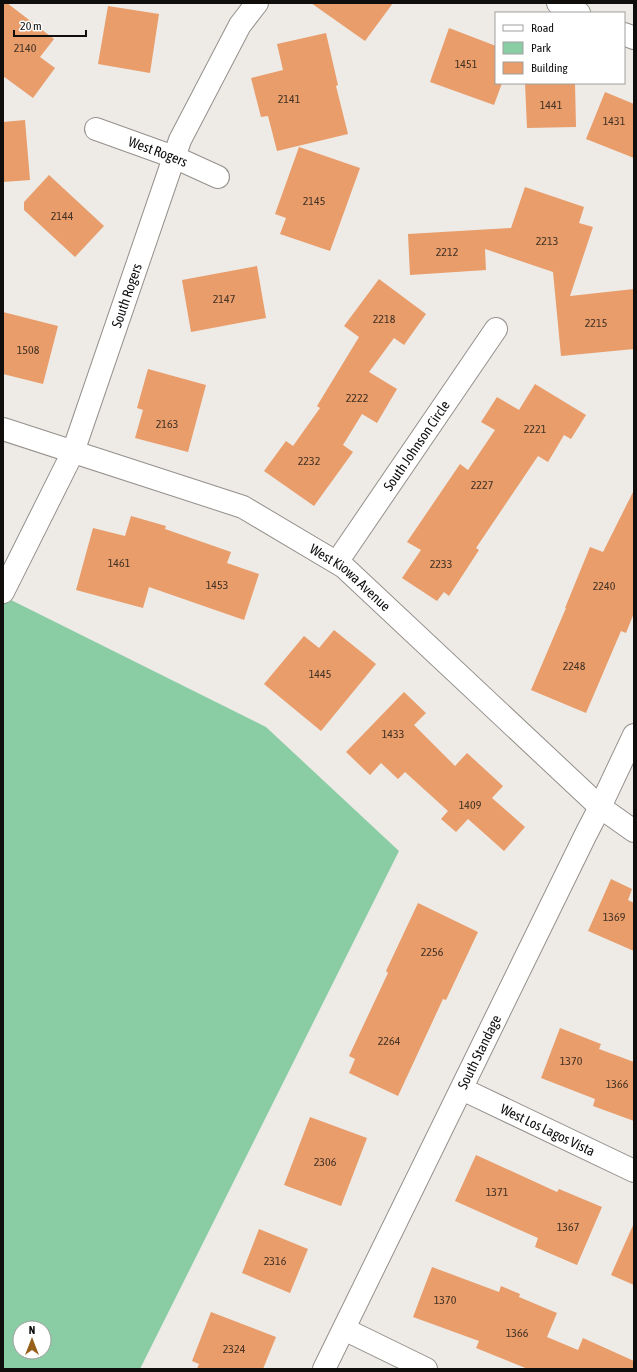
<svg xmlns="http://www.w3.org/2000/svg" width="637" height="1372" viewBox="0 0 637 1372" font-family="'Asap Condensed',sans-serif">
<rect width="100%" height="100%" fill="#eeeae5"/>
<!-- green -->
<path fill="#8acda5" fill-rule="evenodd" d="M3,596L266,727L399,851L140,1369H3ZM20,1328H44V1352H20Z"/>
<!-- building -->
<g fill="#e89d6b">
<path d="M3,3H7L54,39L40,57L55,68L33,98L3,76Z"/>
<path d="M311,3H393L365,41Z"/>
<path d="M108,6L159,14L150,73L98,64Z"/>
<path d="M449,28L496,46V83H502L494,105L430,82Z"/>
<path d="M326,33L338,85L336,86L348,134L277,151L268,116L261,117L251,78L283,70L277,44Z"/>
<path d="M525,83H575L576,127L527,128Z"/>
<path d="M605,92L634,104V158L586,139Z"/>
<path d="M25,120L30,180L3,182V122Z"/>
<path d="M299,147L360,168L330,251L280,234L286,218L275,214Z"/>
<path d="M49,175L104,226L75,257L24,210V202Z"/>
<path d="M525,187L584,207L579,223L593,227L570,296L634,289V349L561,356L553,272L485,249L486,270L410,275L408,234L511,228Z"/>
<path d="M257,266L266,318L191,332L182,280Z"/>
<path d="M379,279L426,314L404,345L394,338L369,372L397,389L377,423L362,414L343,445L353,452L314,506L264,471L286,441L293,446L320,408L317,406L359,337L344,326Z"/>
<path d="M3,312L58,326L43,384L3,374Z"/>
<path d="M148,369L206,385L188,452L135,438L143,410L137,408Z"/>
<path d="M535,384L586,415L571,439L564,435L548,462L538,456L476,548L479,550L449,596L444,592L437,601L402,578L421,550L407,542L460,464L468,470L495,430L481,422L497,397L519,410Z"/>
<path d="M634,490V613L626,633L621,631L586,713L531,690L566,608H565L590,547L603,552Z"/>
<path d="M131,516L166,526L165,529L231,552L227,563L259,574L244,620L149,587L143,608L76,590L93,528L125,536Z"/>
<path d="M334,630L376,664L321,731L264,684L304,636L319,648Z"/>
<path d="M404,692L426,713L414,725L455,766L467,753L503,786L492,798L525,827L504,851L468,819L456,832L441,819L448,811L405,772L398,779L381,763L370,775L346,752Z"/>
<path d="M611,879L632,889L628,900L634,903V951L588,931Z"/>
<path d="M418,903L478,932L446,1000L443,999L398,1096L349,1073L355,1059L349,1056L388,973L386,971Z"/>
<path d="M560,1028L601,1044L599,1049L634,1062V1121L593,1106L595,1099L541,1078Z"/>
<path d="M310,1117L367,1138L341,1206L284,1185Z"/>
<path d="M476,1155L557,1192L559,1189L602,1207L577,1265L535,1247L538,1238L455,1201Z"/>
<path d="M634,1223V1285L611,1275Z"/>
<path d="M259,1229L308,1249L290,1293L242,1273Z"/>
<path d="M432,1267L499,1292L501,1286L520,1294L519,1297L557,1313L547,1337L578,1350L583,1338L634,1361V1369H528L476,1348L479,1341L413,1317Z"/>
<path d="M211,1312L276,1337L263,1369H197L199,1364L192,1361Z"/>
</g>
<g fill="none" stroke-linecap="round" stroke-linejoin="round">
<!-- minor casing -->
<g stroke="#94908c" stroke-width="24">
<g id="minor">
<path id="s1" d="M96,129L174,157L218,177"/>
<path id="s2" d="M3,429L243,507L344,567L600,807L634,831"/>
<path id="s3" d="M337,562L496,329"/>
<path id="s4" d="M3,592L73,452L180,140L240,25L257,3"/>
<path id="s5" d="M462,1089L634,1171"/>
<path d="M344,1329L426,1369"/>
<path id="s6" d="M324,1369L586,834L600,807L634,735"/>
</g>
</g>
<!-- tertiary casing -->
<g stroke="#94908c" stroke-width="24">
<g id="tertiary">
<path d="M558,3L579,13"/>
<path d="M624,34L634,38"/>
</g>
</g>
<!-- minor -->
<use href="#minor" stroke="#fff" stroke-width="22"/>
<!-- tertiary -->
<use href="#tertiary" stroke="#fff" stroke-width="22"/>
</g>
<g text-anchor="middle" stroke-width="3" stroke-linejoin="round" paint-order="stroke">
<!-- number labels -->
<g font-size="12" fill="#453224">
<text x="25" y="52">2140</text>
<text x="466" y="68">1451</text>
<text x="289" y="103">2141</text>
<text x="551" y="109">1441</text>
<text x="614" y="125">1431</text>
<text x="314" y="205">2145</text>
<text x="62" y="220">2144</text>
<text x="547" y="245">2213</text>
<text x="447" y="256">2212</text>
<text x="224" y="303">2147</text>
<text x="384" y="323">2218</text>
<text x="596" y="327">2215</text>
<text x="28" y="354">1508</text>
<text x="357" y="402">2222</text>
<text x="167" y="428">2163</text>
<text x="535" y="433">2221</text>
<text x="309" y="465">2232</text>
<text x="482" y="489">2227</text>
<text x="119" y="567">1461</text>
<text x="441" y="568">2233</text>
<text x="217" y="589">1453</text>
<text x="604" y="590">2240</text>
<text x="574" y="670">2248</text>
<text x="320" y="678">1445</text>
<text x="393" y="738">1433</text>
<text x="470" y="809">1409</text>
<text x="614" y="921">1369</text>
<text x="432" y="956">2256</text>
<text x="389" y="1045">2264</text>
<text x="571" y="1065">1370</text>
<text x="617" y="1088">1366</text>
<text x="325" y="1166">2306</text>
<text x="497" y="1196">1371</text>
<text x="568" y="1231">1367</text>
<text x="275" y="1265">2316</text>
<text x="445" y="1304">1370</text>
<text x="517" y="1337">1366</text>
<text x="234" y="1353">2324</text>
</g>
<!-- street labels -->
<g font-size="14" fill="#0f0e0d" stroke="#fff">
<text dy="5" stroke="none"><textPath href="#s1" startOffset="66">West Rogers</textPath></text>
<text dy="5" stroke="none"><textPath href="#s4" startOffset="322">South Rogers</textPath></text>
<text dy="5" stroke="none"><textPath href="#s3" startOffset="141">South Johnson Circle</textPath></text>
<text dy="5" stroke="none"><textPath href="#s2" startOffset="381">West Kiowa Avenue</textPath></text>
<text dy="5" stroke="none"><textPath href="#s6" startOffset="353">South Standage</textPath></text>
<text dy="5" stroke="none"><textPath href="#s5" startOffset="95">West Los Lagos Vista</textPath></text>
</g>
</g>
<!-- border -->
<rect width="637" height="1372" fill="none" stroke="#0f0e0d" stroke-width="8"/>
<!-- legend -->
<rect x="495" y="12" width="130" height="72" fill="#ffffff" stroke="#9f9f9e"/>
<rect x="503" y="25" width="20" height="6" fill="#ffffff" stroke="#9f9f9e"/>
<text x="531" y="32" font-size="12" fill="#0f0e0d">Road</text>
<rect x="503" y="42" width="20" height="12" fill="#8acda5" stroke="#9f9f9e"/>
<text x="531" y="52" font-size="12" fill="#0f0e0d">Park</text>
<rect x="503" y="62" width="20" height="12" fill="#e89d6b" stroke="#9f9f9e"/>
<text x="531" y="72" font-size="12" fill="#0f0e0d">Building</text>
<!-- north arrow -->
<g transform="translate(32 1340)"><circle r="19" fill="#ffffff" stroke="#9f9f9e"/>
<path d="M0-3L7 15L0 10L-7 15Z" fill="#97601a"/>
<text y="-6" font-size="11" font-weight="bold" text-anchor="middle" fill="#0f0e0d">N</text>
</g>
<!-- scale -->
<path d="M14 30v6h72v-6" fill="none" stroke="#0f0e0d" stroke-width="2"/>
<text x="20" y="30" font-size="12" fill="#0f0e0d" stroke="#ffffff" stroke-width="3" paint-order="stroke">20 m</text>
</svg>
